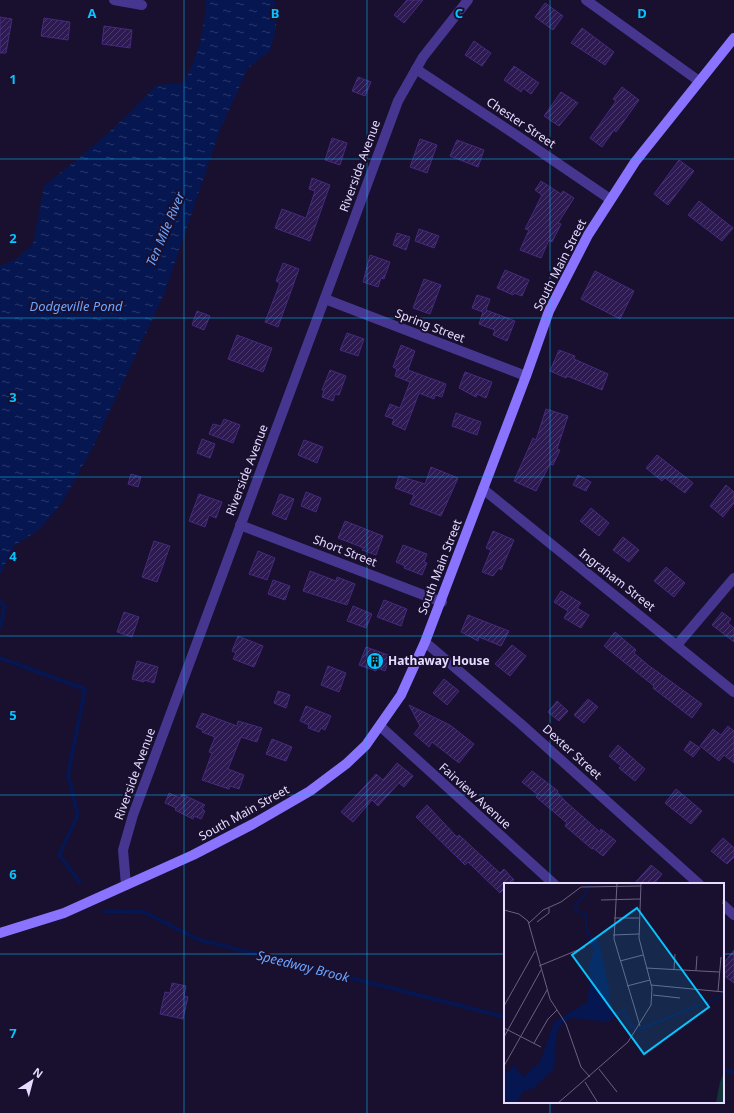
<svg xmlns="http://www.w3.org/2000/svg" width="734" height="1113" viewBox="0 0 734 1113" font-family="'Noto Sans',sans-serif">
<defs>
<pattern id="water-ripples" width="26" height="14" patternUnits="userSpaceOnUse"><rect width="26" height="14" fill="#061650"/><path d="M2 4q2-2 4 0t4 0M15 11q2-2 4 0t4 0" fill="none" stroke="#2a376a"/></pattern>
<pattern id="building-hatch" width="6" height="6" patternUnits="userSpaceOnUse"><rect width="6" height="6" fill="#2c1a50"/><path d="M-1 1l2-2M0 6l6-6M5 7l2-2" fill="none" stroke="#4a3b6a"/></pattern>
</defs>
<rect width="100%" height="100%" fill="#190f2e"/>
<!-- water -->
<path fill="url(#water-ripples)" d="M206,0H274L276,6V29L270,51L248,68L220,130L165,292L94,445L62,503L40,529L14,546L0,575V266L16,259L33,244L44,186C84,154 123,123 156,85L183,83C199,54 204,33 206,0Z"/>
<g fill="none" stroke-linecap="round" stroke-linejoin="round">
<!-- stream -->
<g stroke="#061650" stroke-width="4">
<path d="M0,602L5,606L0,627"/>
<path d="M0,658L85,689L68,775L78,815L59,855L80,882"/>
<path d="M104,911L144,912L197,939L505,1017"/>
<path d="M723,1070L734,1072"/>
</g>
</g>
<!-- building -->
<g fill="url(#building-hatch)" stroke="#462a7e">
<path d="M407,0H423L404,23L394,15Z"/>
<path d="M545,3L563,16L553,30L535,17Z"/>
<path d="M0,17L12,19L6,53H0Z"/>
<path d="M44,18L70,22L68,40L41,36Z"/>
<path d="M104,26L132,30L130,48L102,44Z"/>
<path d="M582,28L614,52L605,65L571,43Z"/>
<path d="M474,41L491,53L482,66L465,55Z"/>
<path d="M514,66L539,83L531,94L523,88L521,92L504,80Z"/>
<path d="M358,77L371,82L365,96L352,91Z"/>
<path d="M622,87L639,100L616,132L614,130L602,147L590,138L616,101L613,99Z"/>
<path d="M561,92L578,103L559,126L544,116Z"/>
<path d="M332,138L347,143L340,165L325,160Z"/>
<path d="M420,139L437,145L427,173L410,167Z"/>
<path d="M457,140L484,150L478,167L450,156Z"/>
<path d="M679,160L694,171L668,205L654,194Z"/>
<path d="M312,178L330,185L310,241L275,228L282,209L306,218L315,191L309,189Z"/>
<path d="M541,181L561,194L563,191L574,198L558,223L561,224L552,242L549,240L541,258L520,250L529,230L525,229L542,195L535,190Z"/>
<path d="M699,201L733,228L722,241L688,215Z"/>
<path d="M419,229L439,236L434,248L415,241Z"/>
<path d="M397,233L410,237L406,250L393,245Z"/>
<path d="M370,255L390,262L384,279L381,278L378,287L363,282Z"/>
<path d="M283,263L299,269L278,327L265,322L280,283L276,281Z"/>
<path d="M505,270L529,280L522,296L514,293L513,295L497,288Z"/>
<path d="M595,271L634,291L620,319L581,299Z"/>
<path d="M424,279L441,285L430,314L413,308Z"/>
<path d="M477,295L490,299L486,310L515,321L507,341L493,335L495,330L479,324L483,312L472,308Z"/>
<path d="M197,311L210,316L204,330L192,325Z"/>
<path d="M347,333L364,339L358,356L340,350Z"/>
<path d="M237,335L272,348L263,372L228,359Z"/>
<path d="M401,345L415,351L408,370L446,384L442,397L435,395L434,399L419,393L405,430L392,424L394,419L385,416L390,404L400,408L410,382L395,376L397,369L393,367Z"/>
<path d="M559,350L575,356L574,359L608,374L602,390L567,376L566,378L550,371Z"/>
<path d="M330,370L346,376L339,395L335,394L333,401L322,397L324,390H322Z"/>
<path d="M465,372L492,382L486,398L477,394L476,397L459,388Z"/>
<path d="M546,409L568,416L557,449L560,450L553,465L550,464L536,491L514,481L533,438L536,440Z"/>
<path d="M456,413L481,422L477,435L452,426Z"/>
<path d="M224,419L240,425L233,443L209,434L213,424L221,426Z"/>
<path d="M202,439L215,444L210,458L197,453Z"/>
<path d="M304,440L323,447L317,463L298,455Z"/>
<path d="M657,455L693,483L685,493L665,478L662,481L646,468Z"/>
<path d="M431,467L458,478L441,516L410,504L414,495L395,488L399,476L425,484Z"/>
<path d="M131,474L141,477L138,487L128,484Z"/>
<path d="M578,475L591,482L586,491L573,485Z"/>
<path d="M726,485L734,492V503L723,517L710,506Z"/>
<path d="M306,492L321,498L316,512L301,506Z"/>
<path d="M199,494L222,502L216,518L209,515L205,527L189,521Z"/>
<path d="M280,494L294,499L286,520L272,514Z"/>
<path d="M591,508L609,523L599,536L580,521Z"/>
<path d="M345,521L383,536L376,555L362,550L364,548L338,538Z"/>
<path d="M493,531L514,540L501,570L499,568L493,576L482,572L491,550L486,548Z"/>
<path d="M623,537L639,550L629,562L613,550Z"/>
<path d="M154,541L170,546L157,582L142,577Z"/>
<path d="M403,545L427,554L424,562L427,563L422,575L404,568L405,566L396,562Z"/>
<path d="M258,551L275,558L267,580L249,574Z"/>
<path d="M666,567L685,583L674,597L654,581Z"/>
<path d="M310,571L336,581L337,577L355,584L347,605L303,591Z"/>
<path d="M273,580L290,586L285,600L268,594Z"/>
<path d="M561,591L581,603L577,608L589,615L581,628L564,618L568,611L554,602Z"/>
<path d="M384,600L407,609L401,626L377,617Z"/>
<path d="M353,606L372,614L366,628L347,621Z"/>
<path d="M124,612L139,617L132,637L117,632Z"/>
<path d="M722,612L731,619L728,623L734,628V642L712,625Z"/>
<path d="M468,615L509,631L501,646L479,637L478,641L461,632Z"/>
<path d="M615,632L636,650L634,653L648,665L702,704L692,718L653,688L654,686L604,646Z"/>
<path d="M238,636L263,646L254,667L233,659L236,653L232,651Z"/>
<path d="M512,645L526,656L510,676L495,664Z"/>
<path d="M366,647L391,656L385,671L377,668L376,671L359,665Z"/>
<path d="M137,661L158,667L154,683L144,680V682L132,679Z"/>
<path d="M328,666L346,673L339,692L321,685Z"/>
<path d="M444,679L459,691L447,705L433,693Z"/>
<path d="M278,691L290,695L286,708L274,703Z"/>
<path d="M588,699L598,707L584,723L574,715Z"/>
<path d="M557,701L568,711L559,721L548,712Z"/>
<path d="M409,705L450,725L474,744L459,763L432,742L429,747L414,734L420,726Z"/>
<path d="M306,706L331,716L325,730L321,728L319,732L308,728L309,725L300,721Z"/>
<path d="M202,713L237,726L238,721L262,728L257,742L241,737L228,769L244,775L239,789L230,786L229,789L202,780L212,753L209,752L215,737L202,732L203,730L196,727Z"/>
<path d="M728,726L734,731V763L724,755L719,761L700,746L713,729L721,735Z"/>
<path d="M272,739L292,747L286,761L266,754Z"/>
<path d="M690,741L700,748L693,757L684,750Z"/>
<path d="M618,745L645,769L635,781L619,768L621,766L609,756Z"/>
<path d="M397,763L413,776L404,787L399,783L378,806L372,800L353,822L341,812L376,774L383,780Z"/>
<path d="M532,771L558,791L557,792L565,801L600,832L601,829L616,841L603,856L593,848L592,849L565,826L567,823L536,797L538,795L522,782Z"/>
<path d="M676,789L702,811L691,824L665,803Z"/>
<path d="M169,793L180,798L182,794L205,805L202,809L205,811L201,819L194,816L193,819L175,810L176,808L165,803Z"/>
<path d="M427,805L457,837L459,835L500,873L504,869L514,880L510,884H505V888L500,893L468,862L465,865L416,817Z"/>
<path d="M723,838L734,848V857L727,864L711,851Z"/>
<path d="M651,865L662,874L654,884H634Z"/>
<path d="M734,950V983L723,975V964Z"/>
<path d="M172,983L186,986L184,996L188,997L183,1019L160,1014L165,992L170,993Z"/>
</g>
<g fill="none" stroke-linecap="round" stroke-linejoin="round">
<!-- minor -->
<g stroke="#473690" stroke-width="10">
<path d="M114,0L142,5"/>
<path d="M586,0L699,81"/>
<path d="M416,69L519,137L610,199"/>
<path d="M325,299L526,376"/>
<path d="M483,489L734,692"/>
<path d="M240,525L442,602"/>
<path d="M425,642L521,724L699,884"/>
<path d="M677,645L734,578"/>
<path d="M380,726L554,884"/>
<path d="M126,885L123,850L133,815L398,101L423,57L468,0"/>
<path d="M723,905L734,915"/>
</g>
<!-- secondary -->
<path stroke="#8a73ff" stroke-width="10" d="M0,933L64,913L193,855L253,824L310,791L346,764L366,745L401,695L425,642L526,376L549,311L588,235L635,162L734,38"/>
</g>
<!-- grid -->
<path fill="none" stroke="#08c3ff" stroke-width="1" stroke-opacity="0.55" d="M184,0V1113M367,0V1113M550,0V884M0,159H734M0,318H734M0,477H734M0,636H734M0,795H734M0,954H505M723,954H734M550,1102V1113"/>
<!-- icons -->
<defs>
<g id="building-disc" transform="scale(0.9)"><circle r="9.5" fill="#08c3ff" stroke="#190f2e"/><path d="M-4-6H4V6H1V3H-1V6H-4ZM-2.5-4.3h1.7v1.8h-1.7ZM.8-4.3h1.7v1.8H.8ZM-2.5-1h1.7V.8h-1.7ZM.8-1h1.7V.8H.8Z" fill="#111"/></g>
</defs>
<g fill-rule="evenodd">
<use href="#building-disc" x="375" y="661"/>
</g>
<g text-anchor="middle" stroke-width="4" stroke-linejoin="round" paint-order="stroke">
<!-- street labels -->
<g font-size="12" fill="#e5dcff" stroke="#190f2e">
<text transform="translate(521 123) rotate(34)" y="4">Chester Street</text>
<text transform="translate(360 166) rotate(-70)" y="4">Riverside Avenue</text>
<text transform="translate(560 265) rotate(-63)" y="4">South Main Street</text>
<text transform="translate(430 326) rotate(21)" y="4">Spring Street</text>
<text transform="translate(247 470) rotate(-69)" y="4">Riverside Avenue</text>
<text transform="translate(345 551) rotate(21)" y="4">Short Street</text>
<text transform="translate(440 567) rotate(-69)" y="4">South Main Street</text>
<text transform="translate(617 580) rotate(38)" y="4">Ingraham Street</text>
<text transform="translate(572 752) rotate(42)" y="4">Dexter Street</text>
<text transform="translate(135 774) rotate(-70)" y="4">Riverside Avenue</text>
<text transform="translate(475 796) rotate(42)" y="4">Fairview Avenue</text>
<text transform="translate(244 813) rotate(-29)" y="4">South Main Street</text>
</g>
<!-- poi labels -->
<g font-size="12" font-weight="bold" fill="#e5dcff" stroke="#190f2e" text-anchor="start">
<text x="388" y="665">Hathaway House</text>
</g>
<!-- water labels -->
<g font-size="13" font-style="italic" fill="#6aa5ff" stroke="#190f2e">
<text transform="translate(165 229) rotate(-67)" y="5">Ten Mile River</text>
<text x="76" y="311">Dodgeville Pond</text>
<text transform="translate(303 966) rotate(14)" y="5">Speedway Brook</text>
</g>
</g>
<!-- overview -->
<g transform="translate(504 883)">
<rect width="220" height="220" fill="#190f2e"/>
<path d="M220,190V220H212L216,199Z" fill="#123438"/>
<path d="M84,52L93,55L95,60L105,106V124L110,134L105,139L69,135L59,139L53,148L50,186L29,206L20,208L12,220H0V192L12,181L13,188L22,195V191L36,179L50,139L83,119L87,92L84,86L90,68Z" fill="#061650"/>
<path fill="none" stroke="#061650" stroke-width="2" d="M86,54L82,46V31L75,29L70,23L81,12L86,0M107,126L110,131L120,128L128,144L131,145M136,146L220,112"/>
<path fill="none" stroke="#6b6182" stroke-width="1" d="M113,0L110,56L136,143M97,17L136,16M219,21L220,9M0,27L15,31L24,38L46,116L62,141L77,184L86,194M110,35H135M33,39L45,30V25M25,40L39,27L57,19L77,4L137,3M109,52L135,51M116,78L139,72M35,83L81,64M142,85L215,89M170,86L171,71M192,87L193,73M147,102L220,109M123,103L146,97M214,108L217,74M149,112L176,115M0,123L31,68M0,145L37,164M0,154L37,87M30,160L44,136L53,127M0,183L43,107M95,186L113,209M81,199L94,220M54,220L124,159L147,122L148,105L135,55L137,0"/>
<path fill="#08c3ff" fill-opacity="0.15" stroke="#08c3ff" stroke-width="2" d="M133,25L205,124L140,171L68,72Z"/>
<rect width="220" height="220" fill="none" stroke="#e5dcff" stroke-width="2"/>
</g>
<g font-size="13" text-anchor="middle" font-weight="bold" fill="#08c3ff" stroke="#190f2e" stroke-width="4" stroke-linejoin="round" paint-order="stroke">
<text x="92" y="18">A</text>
<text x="275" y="18">B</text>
<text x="459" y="18">C</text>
<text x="642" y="18">D</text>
<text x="13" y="84">1</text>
<text x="13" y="243">2</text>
<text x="13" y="402">3</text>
<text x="13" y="561">4</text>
<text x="13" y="720">5</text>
<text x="13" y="879">6</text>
<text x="13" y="1038">7</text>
</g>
<!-- north arrow -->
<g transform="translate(32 1081) rotate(36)" stroke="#190f2e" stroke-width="3" paint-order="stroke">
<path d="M0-3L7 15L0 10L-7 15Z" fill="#e5dcff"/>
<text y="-6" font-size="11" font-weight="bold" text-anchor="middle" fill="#e5dcff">N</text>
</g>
</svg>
